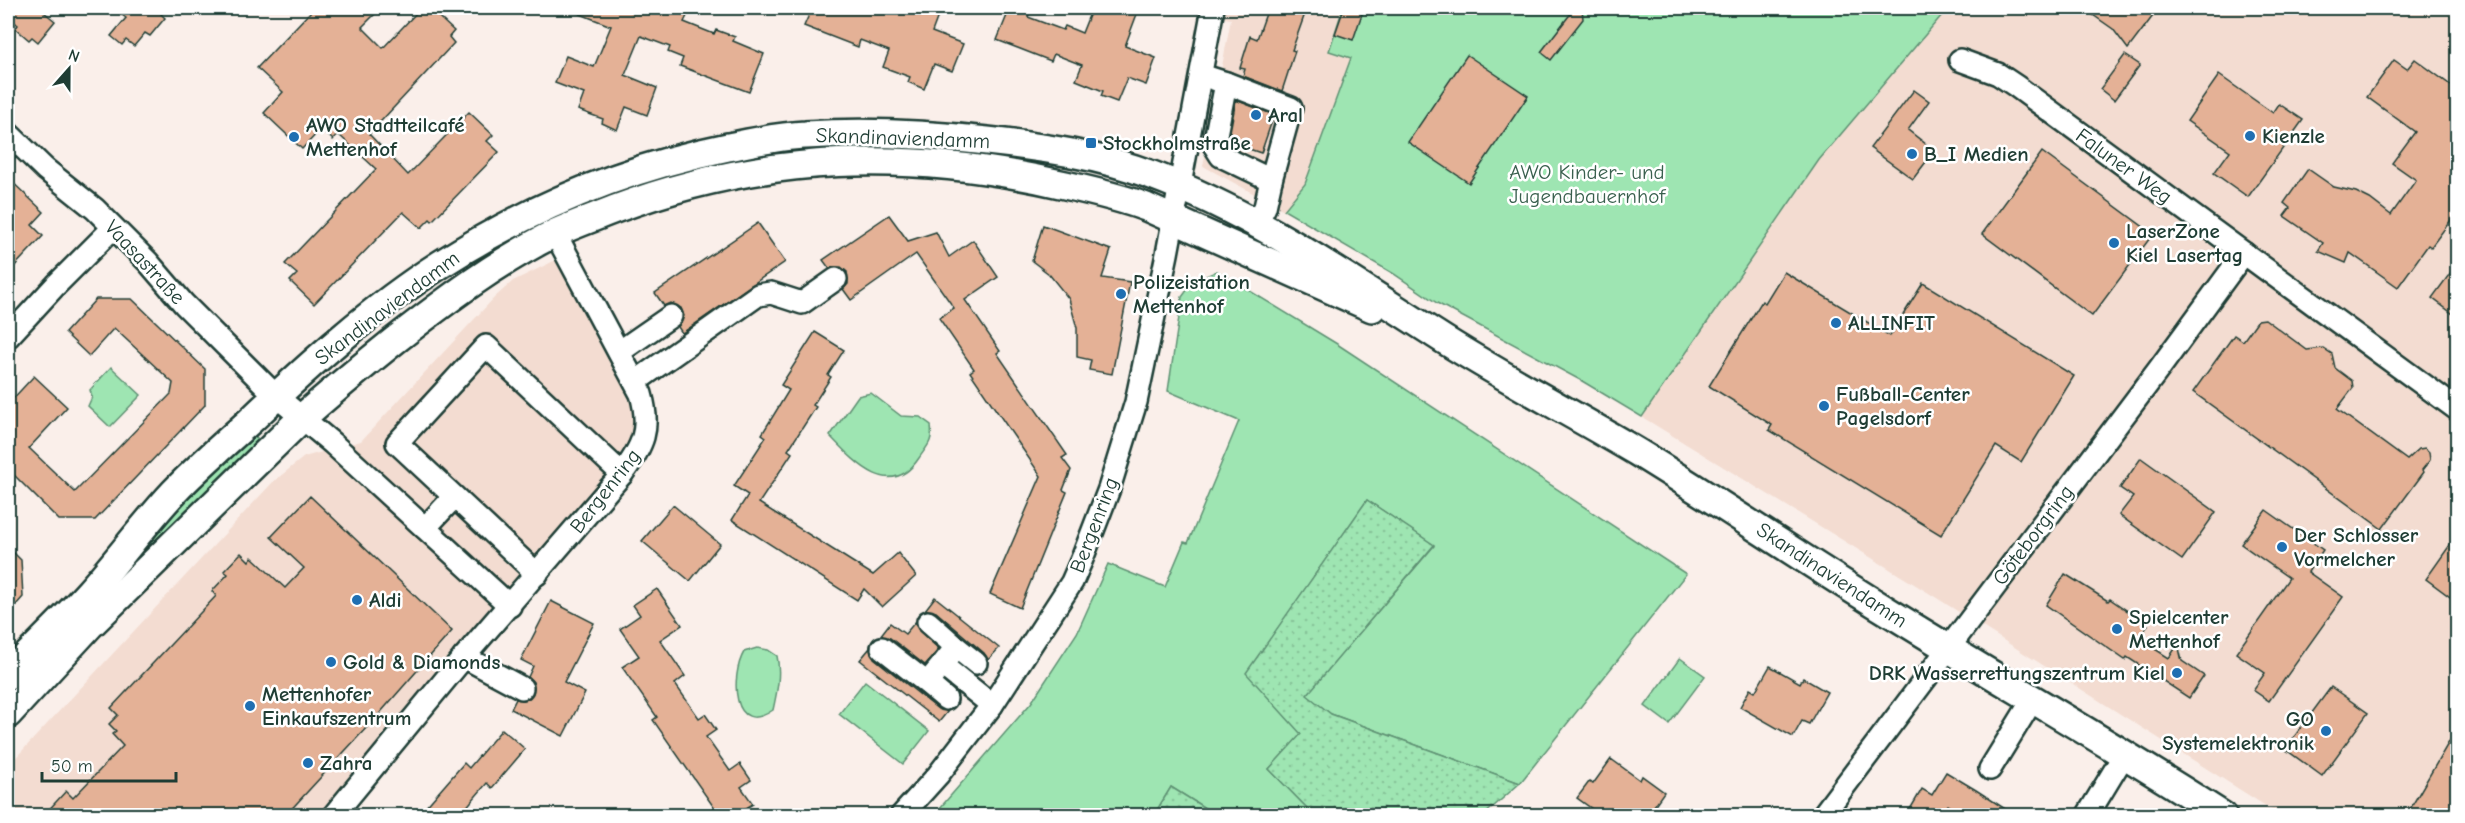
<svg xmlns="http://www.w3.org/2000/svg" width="2465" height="823" viewBox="0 0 2465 823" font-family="'Comic Neue',sans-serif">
<defs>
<pattern id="garden-dots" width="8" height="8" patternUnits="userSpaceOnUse" patternTransform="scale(1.5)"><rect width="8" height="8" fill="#9ee5b2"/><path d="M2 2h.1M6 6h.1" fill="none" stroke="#88c59a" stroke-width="1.8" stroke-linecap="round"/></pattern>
</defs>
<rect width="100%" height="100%" fill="#faefea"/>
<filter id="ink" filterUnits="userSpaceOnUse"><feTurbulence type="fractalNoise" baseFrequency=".0167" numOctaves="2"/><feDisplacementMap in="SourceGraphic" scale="12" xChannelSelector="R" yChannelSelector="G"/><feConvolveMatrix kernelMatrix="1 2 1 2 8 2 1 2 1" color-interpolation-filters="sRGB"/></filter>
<g filter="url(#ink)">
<!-- built -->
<g fill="#f3dcd1">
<path d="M1213,8H1343L1330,51L1351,58L1305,184L1284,210L1203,166L1231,19L1212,16Z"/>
<path d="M1948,8H2457V815H2280L1932,595L1642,417L1819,160Z"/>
<path d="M558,259L624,380L636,408L639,429L628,452L317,815H15L8,808V766L273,482L304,457L361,441L494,298L513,281Z"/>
</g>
<!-- green -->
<g fill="#9ee5b2" stroke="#5e9173" stroke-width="1.5">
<path d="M1343,8H1948L1819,160L1642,417L1582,381L1437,303L1394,274L1284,210L1305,184L1351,58L1329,51Z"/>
<path d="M1217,271L1337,344L1686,574L1520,783L1331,714L1306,695L1434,546L1367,500L1247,673L1302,734L1269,769L1314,815H1216L1171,787L1154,815L933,816L1031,703L1077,633L1108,564L1165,587L1184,542L1188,543L1239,421L1168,391L1182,297L1193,282Z"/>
<path d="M111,367L141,395L110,427L88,406L92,397L90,390Z"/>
<path d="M871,393L901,416L920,417L931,425C933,442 928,445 919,458C890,502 854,461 830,436L858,396Z"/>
<path d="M251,432L258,439L8,701V691L135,552Z"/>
<path d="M757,648L768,650L777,656C781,674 777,692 773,710C732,738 730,676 744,652Z"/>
<path d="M1680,658L1705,676L1669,724L1645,706Z"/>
<path d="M865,681L929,731L903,764L839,714Z"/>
</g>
<!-- garden -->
<g fill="url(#garden-dots)" stroke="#5e9173" stroke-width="1.5">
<path d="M1367,500L1434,545L1307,695L1331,714L1520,783L1484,815H1314L1269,769L1301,734L1246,673Z"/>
<path d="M1171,787L1216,815H1154Z"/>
</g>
<!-- building -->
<g fill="#e4b196" stroke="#1f3d34" stroke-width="1.5">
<path d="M8,8H39L55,21L38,42L32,37L29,40L15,28L18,25L8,16Z"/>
<path d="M113,8H166L161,14L165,18L150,36L145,33L134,46L126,40L122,45L111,36L126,18Z"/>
<path d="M314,8H381L362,27L383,48L421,8H429L454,31L449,37L454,43L369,134L408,175L469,112L493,135L487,141L499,152L432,221L430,219L421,228L403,212L314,304L290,281L297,274L285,264L376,169L338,134L333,140L321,129L302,149L264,113L283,92L257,68Z"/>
<path d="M565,8H620L632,12L634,8H653L669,14L670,10L687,16L684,22L714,34L716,30L735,37L733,41L764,54L749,92L680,66L683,58L668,52L670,47L641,36L625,75L657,88L647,115L626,107L617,130L602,123L603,119L578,110L584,94L555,83L566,56L594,67L611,26Z"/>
<path d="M812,8H941L932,32L963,44L952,71L934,64L924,89L908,82L910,77L883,67L889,51L860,40L858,47L804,26Z"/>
<path d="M1010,8H1018L1030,12L1028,17L1063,30L1065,26L1082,33L1092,8H1135L1133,13L1137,14L1125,46L1156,58L1146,85L1127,78L1117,102L1101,96L1103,91L1076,80L1082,65L1054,54L1051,61L997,40Z"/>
<path d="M1268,8H1307L1292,50L1295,51L1282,91L1243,76L1245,69L1240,68L1250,36L1257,39Z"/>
<path d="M1344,8H1364L1353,40L1335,34Z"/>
<path d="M1575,8H1582L1583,19L1551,60L1541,52Z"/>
<path d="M2083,8H2159L2128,49L2113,29Z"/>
<path d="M1467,55L1528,96L1469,183L1408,142Z"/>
<path d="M2125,55L2140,65L2114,100L2100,89Z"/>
<path d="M2415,59L2457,90V212L2431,247L2428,245L2398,287L2350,253L2346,263L2318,251L2323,243L2284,216L2290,208L2284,203L2308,169L2334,187L2356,192L2370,199L2391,215L2416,180L2392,163L2415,132L2367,97L2394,60L2407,69Z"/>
<path d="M2219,75L2273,113L2279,104L2303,120L2248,197L2214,173L2230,151L2187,121Z"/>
<path d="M1914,90L1929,101L1908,130L1927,145L1925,148L1932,154L1913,179L1870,148Z"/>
<path d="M1236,100L1274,115L1261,153L1228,142Z"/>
<path d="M2042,152L2153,234L2092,316L1982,234Z"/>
<path d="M8,178L44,212L32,225L43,236L8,273Z"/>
<path d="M889,215L908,241L936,232L949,257L973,240L998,277L965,300L1000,351L997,353L1067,455L1062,458L1071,470L1063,490L1067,492L1020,608L990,594L1041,476L970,372L974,369L939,318L954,308L916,254L851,300L843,289L848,284L847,272L841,267L829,268L823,260Z"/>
<path d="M758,223L785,262L682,333L678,327L684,316L681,308L671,303L664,306L655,293Z"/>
<path d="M1043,225L1111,250L1102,278L1130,282L1112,374L1089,370L1091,360L1077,357V328L1069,299L1049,274L1032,261Z"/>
<path d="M2457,264V317L2432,298Z"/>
<path d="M1784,272L1890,336L1923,283L2074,376L2021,462L1996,446L1941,535L1769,430L1772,425L1709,386L1762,301L1765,303Z"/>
<path d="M96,299H132L205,369V405L95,520H59L8,469V404L34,376L67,407L29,448L75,492L171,394L173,383L114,328L89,356L65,333Z"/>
<path d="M2265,319L2307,350L2323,348L2332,354L2335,368L2352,381L2353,388L2337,409L2407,460L2419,449L2425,448L2429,452L2430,460L2422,470L2424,472L2382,529L2193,392L2234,335L2243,341L2258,320Z"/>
<path d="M815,332L844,350L828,375L831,377L813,405L816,407L788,450L792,453L759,503L873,575L898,553L916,576L882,607L864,589L857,600L732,520L748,495L734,486L766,437L762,434L789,390L781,385Z"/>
<path d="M2141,458L2216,512L2182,560L2119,515L2133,497L2120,488Z"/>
<path d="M310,496L452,631L380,713L285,816H43L66,791L73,798L123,746L112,734L116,731L109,724L118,715L111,708L216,596L212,591L228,574L224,571L241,553L249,561L252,557L285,588L304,568L271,537Z"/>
<path d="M673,505L720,544L690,581L642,541Z"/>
<path d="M2266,510L2323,550L2308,572L2343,597L2269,701L2253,690L2265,673L2236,653L2289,578L2241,544Z"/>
<path d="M2457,535V602L2426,579Z"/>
<path d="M8,547L21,560L23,597L8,614Z"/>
<path d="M2065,574L2108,601L2110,599L2148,625L2139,639L2169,658L2178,644L2182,661L2204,676L2189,698L2127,657L2125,660L2046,605Z"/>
<path d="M657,589L682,625L660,640L685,676L675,684L699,718L705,714L716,730L706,737L730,771L740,764L751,780L741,787L753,804L746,808L751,816H720L653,720L657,717L622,667L639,656L620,629L640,615L633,605Z"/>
<path d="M935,597L999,648L988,660L984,653L936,612L925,610Z"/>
<path d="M551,601L594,623L564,682L585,693L563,736L511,709L516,699H528L533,693V682L528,677L533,666L521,660Z"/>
<path d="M916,621L919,631L939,649L925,665L890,638L880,636L890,623L905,634Z"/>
<path d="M870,648L874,658L938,709L948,711L939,722L860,660Z"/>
<path d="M1770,666L1800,683L1803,678L1827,692L1809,724L1802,721L1793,737L1740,707L1750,689L1755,692Z"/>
<path d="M2331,687L2368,713L2322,776L2285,749Z"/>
<path d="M2457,728V816H2406Z"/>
<path d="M502,729L525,749L492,788L487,783L459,816H434L425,808L464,763L469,768Z"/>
<path d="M1611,759L1640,780L1642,776L1664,792L1647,816H1602L1577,798L1589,782L1593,784Z"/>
<path d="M1946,772L1976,790L2016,816H1965L1948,805L1941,816H1906L1922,789L1932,795Z"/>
</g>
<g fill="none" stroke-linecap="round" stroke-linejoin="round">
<!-- minor casing -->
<g stroke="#1f3d34" stroke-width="26">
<g id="minor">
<path d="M1960,60L1998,74L2016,86L2458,410"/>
<path d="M1201,75L1226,83L1214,145L1221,156L1271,180L1265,207L1256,224"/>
<path d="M1226,83L1291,108L1271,180"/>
<path d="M8,133L45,169L95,209L148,262L184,304L276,396L332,443L510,606"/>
<path d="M8,337L56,285L113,228"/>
<path d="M619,352L671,316"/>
<path d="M635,382L758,295L771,293L802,303L836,279"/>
<path d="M425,528L454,497"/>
<path d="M537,574L397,443L486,346L622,474"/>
<path d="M928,622L956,647L942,665L992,705"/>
<path d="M956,647L976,663"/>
<path d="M882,648L927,683L942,665"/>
<path d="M464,657L522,688"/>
<path d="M927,683L946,699"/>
<path d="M1990,769L2033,699"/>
<path d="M333,816L464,657L622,474C643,446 651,429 641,394L555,233"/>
<path d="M901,816L938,775L992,705L1072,582L1082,559L1109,489L1136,402L1167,254L1213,8"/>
<path d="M1822,816L2159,369L2244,253"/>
<path d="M2087,816L2124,755"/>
</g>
</g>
<!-- major casing -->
<g stroke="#1f3d34" stroke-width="32">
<g id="major">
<path d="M8,675C35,647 64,620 90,591C119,559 144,524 174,492C198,467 224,444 250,421C309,365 372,308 441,264C529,208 625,168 728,147C753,142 779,136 805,135C866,131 926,134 987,141C1042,147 1099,155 1152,175C1254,213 1344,276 1435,334C1500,376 1570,412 1637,452C1722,504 1804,560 1889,612C2000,681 2113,745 2223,816"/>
<path d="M8,714L90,625L302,418C332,391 363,366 394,341C445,301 497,262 555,233C575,224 595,217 615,209C764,153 911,149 1065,185C1092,191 1119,197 1146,207L1372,308"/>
</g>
</g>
<!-- minor -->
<use href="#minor" stroke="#fff" stroke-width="21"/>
<!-- major -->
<use href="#major" stroke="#fff" stroke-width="27"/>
</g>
</g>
<!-- markers -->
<g fill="#1f6fb2" stroke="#fff" stroke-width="2">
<circle cx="1256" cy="115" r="6"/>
<circle cx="2250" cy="136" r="6"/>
<circle cx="294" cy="137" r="6"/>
<rect x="1085" y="137" width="12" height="12" rx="3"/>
<circle cx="1912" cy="154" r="6"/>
<circle cx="2114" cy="243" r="6"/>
<circle cx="1121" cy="294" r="6"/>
<circle cx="1836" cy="323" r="6"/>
<circle cx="1824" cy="406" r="6"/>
<circle cx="2282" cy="547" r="6"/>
<circle cx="357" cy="600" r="6"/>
<circle cx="2117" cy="629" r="6"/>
<circle cx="331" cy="662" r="6"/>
<circle cx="2177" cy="673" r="6"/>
<circle cx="250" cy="706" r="6"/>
<circle cx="2326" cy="731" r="6"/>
<circle cx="308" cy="763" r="6"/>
</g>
<g text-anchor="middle" stroke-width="5" stroke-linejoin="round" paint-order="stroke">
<!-- poi labels -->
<g font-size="21" font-weight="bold" fill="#1f3d34" stroke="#fff" text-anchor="start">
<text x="1268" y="122">Aral</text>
<text x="306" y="132">AWO Stadtteilcafé<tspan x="306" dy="24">Mettenhof</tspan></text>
<text x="2262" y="143">Kienzle</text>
<text x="1103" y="150">Stockholmstraße</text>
<text x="1924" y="161">B_I Medien</text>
<text x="2126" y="238">LaserZone<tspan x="2126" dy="24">Kiel Lasertag</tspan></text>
<text x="1133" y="289">Polizeistation<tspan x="1133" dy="24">Mettenhof</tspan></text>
<text x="1848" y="330">ALLINFIT</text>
<text x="1836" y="401">Fußball-Center<tspan x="1836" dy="24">Pagelsdorf</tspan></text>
<text x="2294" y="542">Der Schlosser<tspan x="2294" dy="24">Vormelcher</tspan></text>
<text x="369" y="607">Aldi</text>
<text x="2129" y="624">Spielcenter<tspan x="2129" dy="24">Mettenhof</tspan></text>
<text x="343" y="669">Gold &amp; Diamonds</text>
<text x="2165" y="680" text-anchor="end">DRK Wasserrettungszentrum Kiel</text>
<text x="262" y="701">Mettenhofer<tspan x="262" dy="24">Einkaufszentrum</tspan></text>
<text x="2314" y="726" text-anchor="end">GO<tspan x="2314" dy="24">Systemelektronik</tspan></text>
<text x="320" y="770">Zahra</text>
</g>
<!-- street labels -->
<g font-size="21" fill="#1f3d34" stroke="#fff">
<text transform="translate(903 138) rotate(2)" y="7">Skandinaviendamm</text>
<text transform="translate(2124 166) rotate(36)" y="7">Faluner Weg</text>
<text transform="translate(145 262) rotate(47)" y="7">Vaasastraße</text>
<text transform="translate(387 308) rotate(-37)" y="7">Skandinaviendamm</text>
<text transform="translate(605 491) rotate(-52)" y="7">Bergenring</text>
<text transform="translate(1094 525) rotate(-69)" y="7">Bergenring</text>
<text transform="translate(2033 535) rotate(-53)" y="7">Göteborgring</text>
<text transform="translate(1832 575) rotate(33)" y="7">Skandinaviendamm</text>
</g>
<!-- park labels -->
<g font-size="21" fill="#385f4d" stroke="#fff">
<text x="1587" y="179">AWO Kinder- und<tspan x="1587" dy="24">Jugendbauernhof</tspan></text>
</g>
</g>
<!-- margin -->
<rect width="2465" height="823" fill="none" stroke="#fff" stroke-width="30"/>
<rect x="15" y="15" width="2435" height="793" fill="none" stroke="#1f3d34" stroke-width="2" filter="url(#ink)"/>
<!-- north arrow -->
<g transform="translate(69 69) rotate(21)" stroke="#ffffff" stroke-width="4.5" paint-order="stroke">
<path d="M0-4.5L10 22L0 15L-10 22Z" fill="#1f3d34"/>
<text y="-9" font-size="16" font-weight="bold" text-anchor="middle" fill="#1f3d34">N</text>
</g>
<!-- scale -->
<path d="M42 772v9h134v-9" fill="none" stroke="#1f3d34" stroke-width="3"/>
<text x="51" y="772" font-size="18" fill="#1f3d34" stroke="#ffffff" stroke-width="4.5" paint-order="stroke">50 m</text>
</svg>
